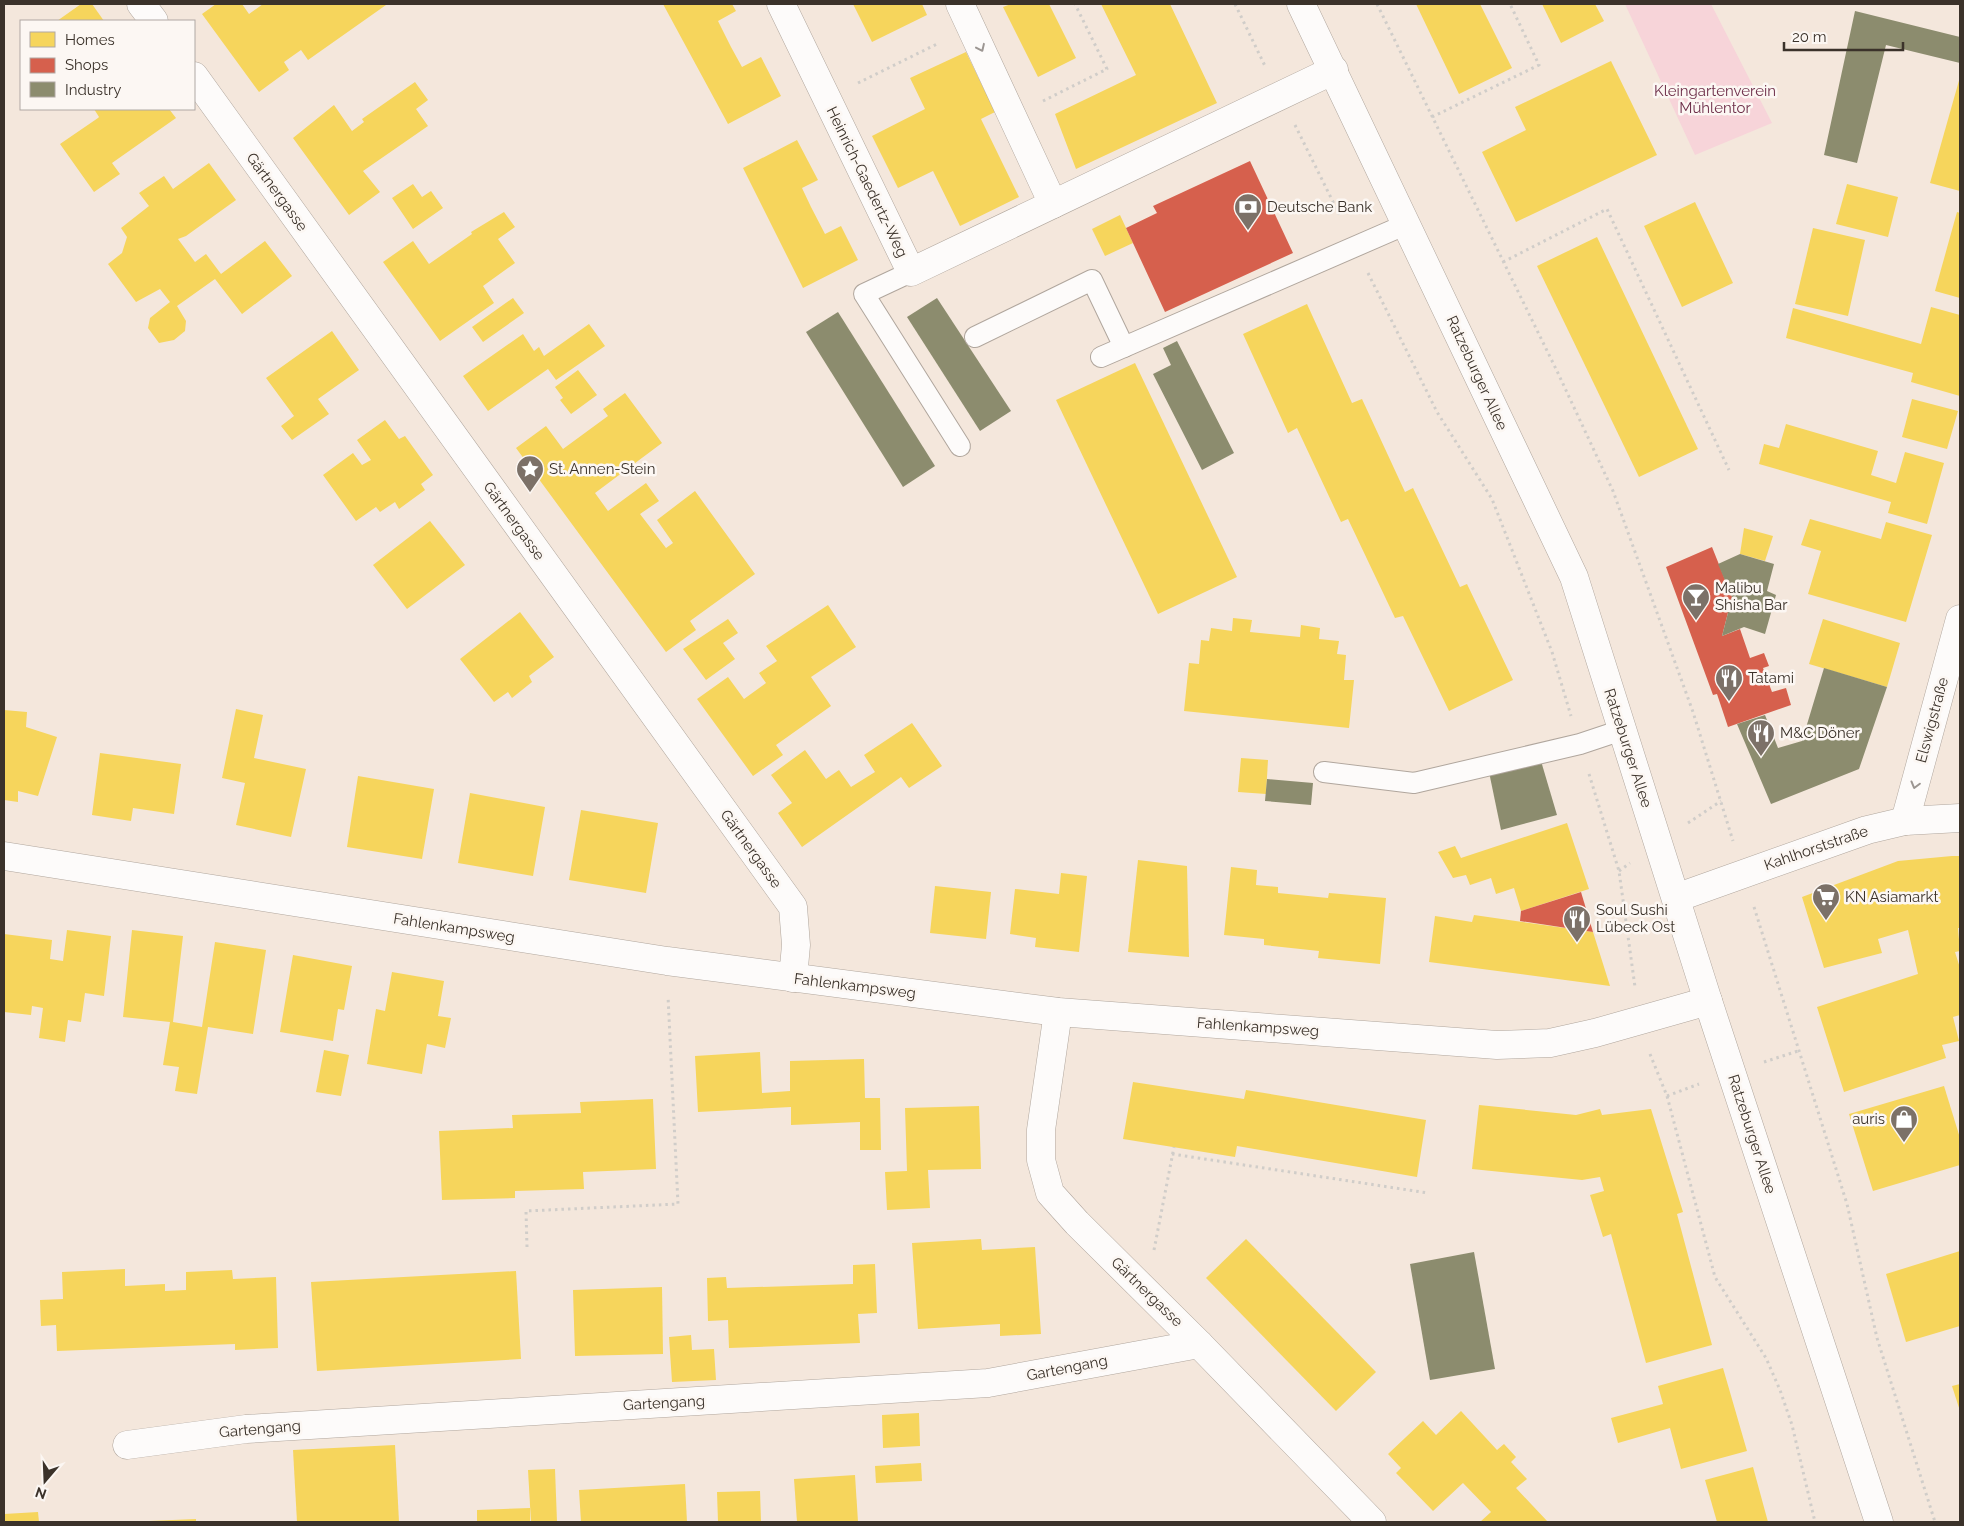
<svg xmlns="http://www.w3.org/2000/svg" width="1964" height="1526" viewBox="0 0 1964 1526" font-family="Raleway,sans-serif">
<rect width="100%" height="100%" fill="#f4e7dc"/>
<!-- green -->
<path fill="#f7d4d9" d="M1625,4H1711L1772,123L1695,155Z"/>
<!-- homes -->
<g fill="#f6d55c">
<path d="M81,4H92L104,21H57Z"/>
<path d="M216,4H242L249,14L263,4L386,5L308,60L301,50L284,62L289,70L259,92L202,14Z"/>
<path d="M663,4H732L736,11L718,21L731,47L742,67L761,57L781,96L728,124Z"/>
<path d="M853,4H922L927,15L872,42Z"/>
<path d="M1011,4H1049L1076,58L1038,77L1003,7Z"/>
<path d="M1101,4H1170L1217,103L1076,169L1055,114L1136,75Z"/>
<path d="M1416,4H1480L1512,68L1459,94Z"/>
<path d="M1542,4H1595L1604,21L1561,43Z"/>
<path d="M966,52L995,112L981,119L1019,197L960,226L933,171L898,188L872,136L925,109L910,78Z"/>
<path d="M1611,61L1657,155L1516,222L1482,152L1526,130L1515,107Z"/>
<path d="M1960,77V191L1930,183Z"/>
<path d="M415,82L428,100L416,109L428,126L363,171L380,192L349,215L293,138L334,105L352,131L364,122L362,119Z"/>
<path d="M94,109H169L176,118L112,163L120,174L94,192L60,144L98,118L99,117Z"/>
<path d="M797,140L818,180L802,188L811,207L825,234L841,226L858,260L803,288L743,168Z"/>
<path d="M209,163L236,200L186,236L178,239L195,262L206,254L221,274L265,241L292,276L242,314L215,279L177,306L186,321L185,331L174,340L159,343L148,328L150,318L170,302L160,289L136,302L108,264L122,253L127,237L121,228L149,206L139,193L164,176L173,189Z"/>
<path d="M413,184L422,197L431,191L443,208L413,229L392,198Z"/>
<path d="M1847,184L1898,197L1888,237L1836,224Z"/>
<path d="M1695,202L1733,283L1682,307L1644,226Z"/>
<path d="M504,212L515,227L498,239L515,263L483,286L494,303L440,341L383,262L413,241L429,264L472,234L471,232Z"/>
<path d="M1957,212L1960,213V298L1935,291Z"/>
<path d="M1120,215L1133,243L1105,256L1092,229Z"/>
<path d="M1813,228L1865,240L1848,316L1795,304Z"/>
<path d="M1597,237L1698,449L1639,477L1537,266Z"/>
<path d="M513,298L524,313L483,342L472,327Z"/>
<path d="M1307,304L1352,403L1362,399L1405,492L1413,488L1460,587L1467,584L1513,680L1449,711L1403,616L1395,618L1348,519L1341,522L1297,428L1288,433L1243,334Z"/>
<path d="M1931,307L1960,315V396L1911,382L1913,373L1786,338L1793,308L1921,344Z"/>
<path d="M589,324L605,346L556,380L548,369L488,411L463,376L523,334L534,351L539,347L544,356Z"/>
<path d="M332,331L359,370L318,399L329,414L292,440L281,426L294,416L266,378Z"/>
<path d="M1135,363L1237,577L1158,614L1056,400Z"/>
<path d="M578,370L597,395L571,414L560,400L563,398L555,387Z"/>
<path d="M625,393L662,443L595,493L608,511L646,483L659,501L640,514L666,548L673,543L657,520L695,491L755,574L690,621L696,630L666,652L516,448L546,426L563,449L608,416L603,409Z"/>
<path d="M1912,399L1958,411L1947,449L1902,437Z"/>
<path d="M385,420L399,439L405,436L433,475L421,484L425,490L399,509L395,502L380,512L376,507L356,521L323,475L353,453L362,465L371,460L357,440Z"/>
<path d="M1786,424L1878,451L1871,475L1896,483L1905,452L1944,463L1927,524L1888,513L1891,502L1759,464L1764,444L1779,448Z"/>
<path d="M1810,519L1881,539L1886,522L1932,535L1906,622L1808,594L1821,551L1801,545Z"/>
<path d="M430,521L465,565L407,609L373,565Z"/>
<path d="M1744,528L1773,536L1765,561L1740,554Z"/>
<path d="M828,605L856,647L811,677L831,706L776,745L783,755L753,776L697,699L728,677L744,699L766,683L759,673L777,661L766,646Z"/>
<path d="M520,612L554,657L529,676L532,682L512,698L508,692L494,702L460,659Z"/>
<path d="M1233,618L1252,620L1250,632L1300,637L1301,625L1320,628L1319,639L1339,641L1337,654L1346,655L1344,680H1354L1349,728L1184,711L1189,663L1199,664L1201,640L1209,641L1211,628L1232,631Z"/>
<path d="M728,619L738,633L723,643L735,659L706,680L683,649Z"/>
<path d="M1823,619L1900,643L1887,687L1809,664Z"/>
<path d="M236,709L263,715L254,758L306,769L291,837L236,825L245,783L222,778Z"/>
<path d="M4,710L27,712L26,727L57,737L38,796L18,791V802L4,800Z"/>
<path d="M912,723L942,766L909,788L901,777L802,847L778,813L792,803L771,775L805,750L826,779L839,770L851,787L875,772L864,755Z"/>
<path d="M100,753L181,764L174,814L133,808L131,821L92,815Z"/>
<path d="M1241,758L1268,760L1266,794L1238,792Z"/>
<path d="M358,776L434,789L422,859L347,847Z"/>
<path d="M470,793L545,807L533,876L458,863Z"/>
<path d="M581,810L658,823L646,893L569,880Z"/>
<path d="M1567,823L1589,889L1521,911L1514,888L1496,894L1491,878L1470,885L1466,875L1453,878L1438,852L1455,846L1461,858Z"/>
<path d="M1952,856H1960V928H1958L1960,951L1955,952L1960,968V1015L1953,1017L1959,1041L1942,1045L1946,1058L1844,1092L1817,1007L1918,974L1908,930L1878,939L1882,953L1824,968L1802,897L1898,861Z"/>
<path d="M1138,860L1187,866L1189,957L1128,952Z"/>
<path d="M1231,867L1257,870L1256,885L1278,887V893L1328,898L1329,893L1386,898L1380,964L1318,958L1319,951L1264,945V939L1224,935Z"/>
<path d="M1061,873L1087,876L1079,952L1035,947L1036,938L1010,934L1015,889L1059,894Z"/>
<path d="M935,886L991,892L986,939L930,933Z"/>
<path d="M1474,915L1593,932L1610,986L1429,962L1435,916L1472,922Z"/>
<path d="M67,930L111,936L104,996L85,993L81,1022L68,1020L65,1042L39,1038L43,1008L32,1006L31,1015L4,1012V934L52,940L50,959L63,961Z"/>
<path d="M132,930L183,936L173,1022L202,1027L215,942L266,950L253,1034L208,1027L197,1094L175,1091L179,1067L163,1065L170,1022L123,1017Z"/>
<path d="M293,955L352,966L344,1010L338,1009L333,1041L280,1032Z"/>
<path d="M392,972L444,981L438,1016L451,1018L445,1048L427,1044L422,1074L367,1064L376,1009L385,1011Z"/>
<path d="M324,1050L349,1055L341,1096L316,1092Z"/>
<path d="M760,1052L762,1093L790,1091V1061L864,1059L865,1098H880L881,1150H860V1122L791,1125V1107L698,1112L695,1056Z"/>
<path d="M1133,1082L1244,1099L1246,1090L1426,1120L1417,1177L1237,1146L1235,1157L1123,1139Z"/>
<path d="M1944,1086L1960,1138V1165L1873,1191L1849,1114Z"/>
<path d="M653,1099L656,1169L583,1172L584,1189L515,1191V1198L442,1200L439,1131L513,1128L512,1115L581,1113L580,1102Z"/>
<path d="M1479,1105L1576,1115L1600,1109L1602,1115L1651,1109L1683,1212L1677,1214L1712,1345L1646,1363L1611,1234L1603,1237L1590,1195L1604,1191L1600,1177L1582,1180L1472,1169Z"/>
<path d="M979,1106L981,1169L928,1170L930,1208L887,1210L885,1172L907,1171L905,1108Z"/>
<path d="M981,1239L982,1250L1035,1247L1041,1334L1000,1336V1324L918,1329L912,1243Z"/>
<path d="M1246,1239L1376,1372L1336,1411L1206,1278Z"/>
<path d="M1960,1251V1326L1906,1342L1886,1274Z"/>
<path d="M875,1264L877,1313L858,1314L860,1343L729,1348L728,1320L708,1321L707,1278L726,1277L727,1288L853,1284V1265Z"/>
<path d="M125,1269V1286L165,1284V1291L186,1290V1272L232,1270L233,1279L276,1277L278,1348L235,1350V1344L57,1351L56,1325L41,1326L40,1300L63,1299L62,1272Z"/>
<path d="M516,1271L521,1359L317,1371L311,1282Z"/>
<path d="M662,1287L663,1354L575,1356L573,1290Z"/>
<path d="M691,1335L692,1350L714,1349L716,1380L672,1382L669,1337Z"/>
<path d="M1723,1368L1747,1451L1681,1469L1670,1428L1618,1443L1611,1418L1663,1404L1658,1386Z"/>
<path d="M1960,1384V1411L1952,1386Z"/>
<path d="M1461,1411L1497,1450L1504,1444L1516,1457L1511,1462L1527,1479L1516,1488L1548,1522H1480L1491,1512L1463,1483L1433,1511L1396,1473L1401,1468L1388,1454L1423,1421L1436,1435Z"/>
<path d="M919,1413L920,1446L883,1448L882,1415Z"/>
<path d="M395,1445L399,1522H297L293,1450Z"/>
<path d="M921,1463L922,1481L876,1483L875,1466Z"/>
<path d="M1753,1467L1768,1522H1717L1705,1480Z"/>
<path d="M555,1469L557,1522H531L528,1470Z"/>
<path d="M855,1475L858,1522H797L794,1479Z"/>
<path d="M685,1484L687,1522H581L579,1490Z"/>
<path d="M760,1491L761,1522H718L717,1492Z"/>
<path d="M530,1508V1522H477V1510Z"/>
<path d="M38,1512L39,1522H4V1514Z"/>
<path d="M196,1519V1522H149V1521Z"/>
</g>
<!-- shops -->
<g fill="#d6604d">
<path d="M1250,161L1293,253L1165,312L1126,228L1157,213L1153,206Z"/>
<path d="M1712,547L1732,597L1722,636L1740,629L1750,658L1764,653L1769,666L1763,668L1772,692L1786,688L1791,705L1728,727L1717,694L1713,695L1666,567Z"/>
<path d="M1581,892L1593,932L1520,921L1521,911Z"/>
</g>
<!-- industry -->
<g fill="#8c8c6e">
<path d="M1855,11L1960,37V63L1886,45L1857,163L1824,155Z"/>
<path d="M937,298L1011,411L980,431L907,317Z"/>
<path d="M838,312L935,466L903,487L806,332Z"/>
<path d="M1177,341L1234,453L1202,470L1153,374L1171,365L1163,348Z"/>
<path d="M1740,554L1774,564L1767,591L1776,595L1765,634L1744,627L1722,636L1732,597L1718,564Z"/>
<path d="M1824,668L1887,687L1859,769L1771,804L1737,724L1765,715L1778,748L1802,741Z"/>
<path d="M1541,761L1557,815L1501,830L1489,772Z"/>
<path d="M1267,779L1313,783L1311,805L1265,801Z"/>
<path d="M1474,1252L1495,1369L1430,1380L1410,1264Z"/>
</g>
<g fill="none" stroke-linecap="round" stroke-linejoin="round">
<!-- lane casing -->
<g stroke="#b0a69d" stroke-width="22">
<g id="lane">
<path d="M911,272L864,294L960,446"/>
<path d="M975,337L1092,280L1124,347"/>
<path d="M1101,357L1407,224"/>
<path d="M1324,772L1414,783L1580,744L1622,730"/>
</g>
</g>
<!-- street casing -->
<g stroke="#b0a69d" stroke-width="29">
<g id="street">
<path d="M141,4L154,21"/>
<path d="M781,4L911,272L1334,70"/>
<path d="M960,4L1053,204"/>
<path d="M194,76L793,907L796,945L793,978"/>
<path d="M1905,821L1960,619"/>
<path d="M4,856L667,961L1058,1012L1497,1045L1550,1043L1595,1033L1708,1001"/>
<path d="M1676,898L1867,830L1905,821L1960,818"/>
<path d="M1058,1012L1041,1130V1160L1050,1193L1077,1223L1199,1344L1372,1522"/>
<path d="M127,1445L246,1429L988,1383L1199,1344"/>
</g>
</g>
<!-- secondary casing -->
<g stroke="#b0a69d" stroke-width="29">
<path id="secondary" d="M1301,4L1574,577L1708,1001L1879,1522"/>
</g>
<!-- path -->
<g stroke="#d0cdc9" stroke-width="3" stroke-dasharray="2.5 4" stroke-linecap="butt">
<path d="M1235,4L1265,66"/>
<path d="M1377,4L1557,371L1613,491L1693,712L1733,841"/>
<path d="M858,83L939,43"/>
<path d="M1043,101L1107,69L1075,4"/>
<path d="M1432,117L1539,65L1510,4"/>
<path d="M1295,125L1341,218"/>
<path d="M1503,262L1607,209L1729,470"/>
<path d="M1368,273L1437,412L1492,499L1552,652L1571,716"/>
<path d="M1589,774L1619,871L1635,987"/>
<path d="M1688,823L1721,801"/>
<path d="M1619,871L1630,863"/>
<path d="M1754,907L1847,1204L1877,1338L1935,1522"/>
<path d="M1650,1054L1667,1096L1715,1277L1766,1358L1780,1390L1792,1425L1815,1522"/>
<path d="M1764,1062L1798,1051"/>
<path d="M1667,1096L1699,1084"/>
<path d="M1172,1154L1428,1193"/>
<path d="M527,1247L526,1211L678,1204L668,996"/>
<path d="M1154,1250L1174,1147"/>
</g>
<!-- lane -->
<use href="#lane" stroke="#fdfbfa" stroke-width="20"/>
<!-- street -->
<use href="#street" stroke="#fdfbfa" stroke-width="28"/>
<!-- secondary -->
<use href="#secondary" stroke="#fdfbfa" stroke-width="28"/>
</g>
<!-- one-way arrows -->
<defs><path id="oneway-chevron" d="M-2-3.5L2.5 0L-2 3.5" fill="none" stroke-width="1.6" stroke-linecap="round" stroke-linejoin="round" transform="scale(1.25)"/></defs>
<g stroke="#9c9692">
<use href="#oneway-chevron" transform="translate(981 48) rotate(65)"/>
<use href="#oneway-chevron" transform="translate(1915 785) rotate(105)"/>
</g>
<!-- icons -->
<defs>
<g id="bank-pin" transform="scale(1.4375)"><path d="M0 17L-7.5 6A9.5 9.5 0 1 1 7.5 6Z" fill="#7c7168" stroke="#fcf7f3"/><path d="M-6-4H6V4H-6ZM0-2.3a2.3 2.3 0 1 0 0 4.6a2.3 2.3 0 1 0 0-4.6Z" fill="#fff"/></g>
<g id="sight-pin" transform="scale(1.4375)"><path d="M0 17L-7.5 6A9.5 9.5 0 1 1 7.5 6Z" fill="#7c7168" stroke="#fcf7f3"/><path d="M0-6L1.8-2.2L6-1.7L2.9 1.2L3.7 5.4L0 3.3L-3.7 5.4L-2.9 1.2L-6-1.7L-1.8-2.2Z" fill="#fff"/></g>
<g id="bar-pin" transform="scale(1.4375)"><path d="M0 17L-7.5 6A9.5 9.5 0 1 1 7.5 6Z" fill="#7c7168" stroke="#fcf7f3"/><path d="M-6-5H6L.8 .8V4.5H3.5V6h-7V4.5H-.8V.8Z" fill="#fff"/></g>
<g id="restaurant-pin" transform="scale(1.4375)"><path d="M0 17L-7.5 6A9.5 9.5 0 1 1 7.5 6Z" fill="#7c7168" stroke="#fcf7f3"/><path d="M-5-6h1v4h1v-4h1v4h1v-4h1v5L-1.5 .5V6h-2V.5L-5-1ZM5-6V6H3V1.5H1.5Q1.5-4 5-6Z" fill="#fff"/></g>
<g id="supermarket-pin" transform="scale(1.4375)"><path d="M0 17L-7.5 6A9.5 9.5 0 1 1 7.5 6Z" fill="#7c7168" stroke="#fcf7f3"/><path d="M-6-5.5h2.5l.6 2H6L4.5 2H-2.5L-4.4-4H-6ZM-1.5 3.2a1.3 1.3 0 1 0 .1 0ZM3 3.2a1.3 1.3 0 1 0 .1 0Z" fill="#fff"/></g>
<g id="shop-pin" transform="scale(1.4375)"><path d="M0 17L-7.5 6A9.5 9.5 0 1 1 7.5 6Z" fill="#7c7168" stroke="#fcf7f3"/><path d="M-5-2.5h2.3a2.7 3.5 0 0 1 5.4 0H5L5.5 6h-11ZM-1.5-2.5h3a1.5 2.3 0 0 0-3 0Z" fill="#fff"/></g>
</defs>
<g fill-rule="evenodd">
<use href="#bank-pin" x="1248" y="207"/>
<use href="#sight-pin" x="530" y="469"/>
<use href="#bar-pin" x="1696" y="597"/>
<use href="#restaurant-pin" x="1729" y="678"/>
<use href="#restaurant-pin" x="1761" y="733"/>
<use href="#supermarket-pin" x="1826" y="897"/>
<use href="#restaurant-pin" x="1577" y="919"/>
<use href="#shop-pin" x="1904" y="1119"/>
</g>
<g text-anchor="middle" stroke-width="5" stroke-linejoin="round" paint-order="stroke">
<!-- park labels -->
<g font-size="15" fill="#6e2f4a" stroke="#fcf7f3">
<text x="1715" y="96">Kleingartenverein<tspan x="1715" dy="17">Mühlentor</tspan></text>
</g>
<!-- street labels -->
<g font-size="15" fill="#3b322a" stroke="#fcf7f3">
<text transform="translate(867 182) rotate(64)" y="5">Heinrich-Gaedertz-Weg</text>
<text transform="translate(277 192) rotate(54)" y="5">Gärtnergasse</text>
<text transform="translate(1477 373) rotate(65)" y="5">Ratzeburger Allee</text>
<text transform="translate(514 521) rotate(54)" y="5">Gärtnergasse</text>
<text transform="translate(1932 720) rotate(-75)" y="5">Elswigstraße</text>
<text transform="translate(1628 748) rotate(72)" y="5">Ratzeburger Allee</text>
<text transform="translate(1816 848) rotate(-19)" y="5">Kahlhorststraße</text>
<text transform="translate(751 849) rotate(54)" y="5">Gärtnergasse</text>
<text transform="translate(454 928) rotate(9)" y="5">Fahlenkampsweg</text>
<text transform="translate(855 986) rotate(7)" y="5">Fahlenkampsweg</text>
<text transform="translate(1258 1027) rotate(4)" y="5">Fahlenkampsweg</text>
<text transform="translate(1752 1134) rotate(72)" y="5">Ratzeburger Allee</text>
<text transform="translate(1147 1292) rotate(44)" y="5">Gärtnergasse</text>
<text transform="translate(1067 1368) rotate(-11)" y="5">Gartengang</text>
<text transform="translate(664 1403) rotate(-3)" y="5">Gartengang</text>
<text transform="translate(260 1429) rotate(-5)" y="5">Gartengang</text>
</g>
<!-- poi labels -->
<g font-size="15" fill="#3b322a" stroke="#fcf7f3" text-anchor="start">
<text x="1267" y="212">Deutsche Bank</text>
<text x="549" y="474">St. Annen-Stein</text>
<text x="1715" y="593">Malibu<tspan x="1715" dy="17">Shisha Bar</tspan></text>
<text x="1748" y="683">Tatami</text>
<text x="1780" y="738">M&amp;C Döner</text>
<text x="1845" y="902">KN Asiamarkt</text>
<text x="1596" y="915">Soul Sushi<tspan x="1596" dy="17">Lübeck Ost</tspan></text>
<text x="1885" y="1124" text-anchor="end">auris</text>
</g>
</g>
<!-- border -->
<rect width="1964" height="1526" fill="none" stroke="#3b322a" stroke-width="10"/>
<!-- legend -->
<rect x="20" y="20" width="175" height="90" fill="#fcf7f3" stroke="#afa8a3"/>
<rect x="30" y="32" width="25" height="15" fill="#f6d55c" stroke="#afa8a3"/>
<text x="65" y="45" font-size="15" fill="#3b322a">Homes</text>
<rect x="30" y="58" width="25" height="15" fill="#d6604d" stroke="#afa8a3"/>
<text x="65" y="70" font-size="15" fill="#3b322a">Shops</text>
<rect x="30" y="82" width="25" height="15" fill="#8c8c6e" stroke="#afa8a3"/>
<text x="65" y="95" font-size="15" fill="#3b322a">Industry</text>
<!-- north arrow -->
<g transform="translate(45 1481) rotate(199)" stroke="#fcf7f3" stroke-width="4" paint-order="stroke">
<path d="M0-4L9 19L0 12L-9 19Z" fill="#3b322a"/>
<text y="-8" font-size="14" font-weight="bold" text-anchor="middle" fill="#3b322a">N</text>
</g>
<!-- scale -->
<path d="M1784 42v8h119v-8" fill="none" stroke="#3b322a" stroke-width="2.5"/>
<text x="1792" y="42" font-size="15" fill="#3b322a" stroke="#fcf7f3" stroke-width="4" paint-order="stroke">20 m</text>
</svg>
